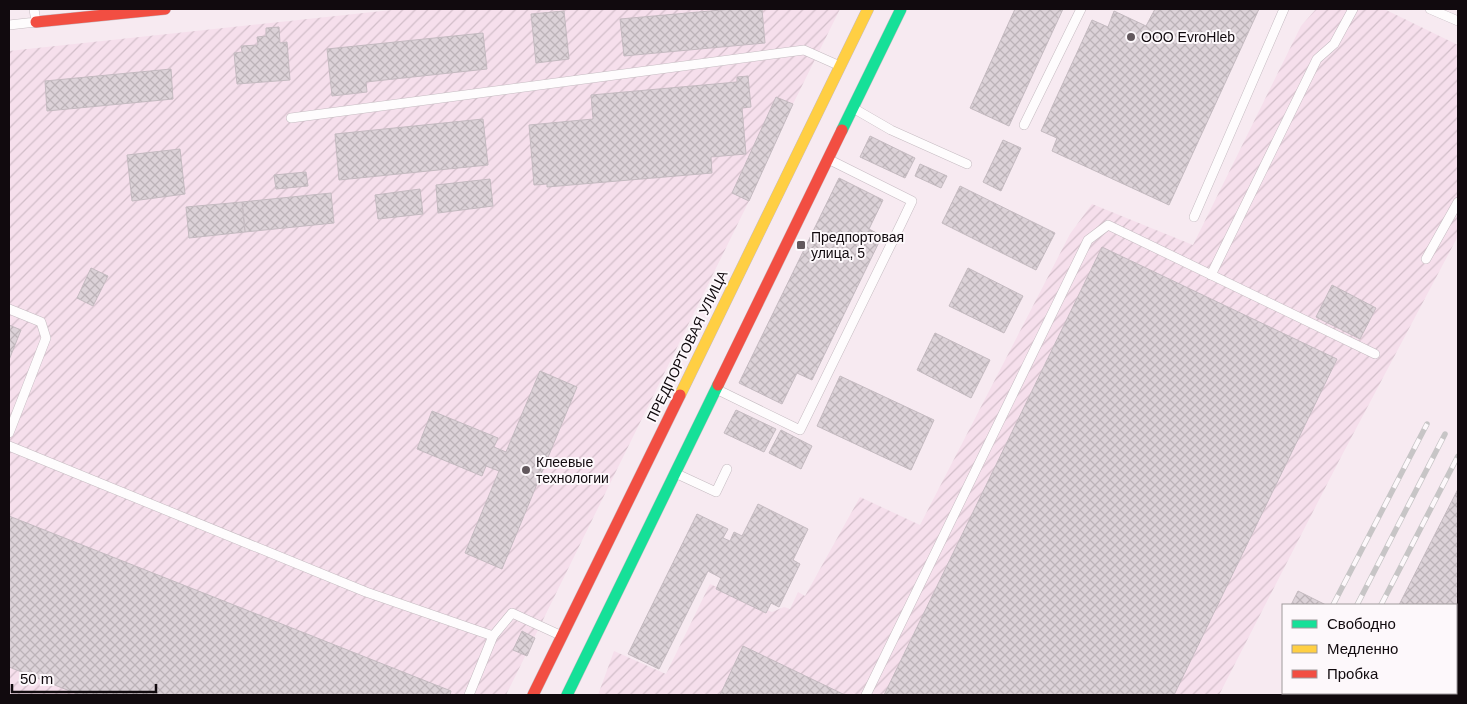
<svg xmlns="http://www.w3.org/2000/svg" width="1467" height="704" viewBox="0 0 1467 704" font-family="Helvetica,sans-serif">
<defs>
<pattern id="industrial-furrows" width="10" height="10" patternUnits="userSpaceOnUse" patternTransform="scale(1.25)"><rect width="10" height="10" fill="#f6dfec"/><path d="M-1 1l2-2M0 10L10 0M9 11l2-2" fill="none" stroke="#d2bec9"/></pattern>
<pattern id="building-cross-hatch" width="8" height="8" patternUnits="userSpaceOnUse" patternTransform="scale(1.25)"><rect width="8" height="8" fill="#dcd2d8"/><path d="M0 0l8 8M0 8l8-8" fill="none" stroke="#bcb3b8"/></pattern>
</defs>
<rect width="100%" height="100%" fill="#f7eaf1"/>
<!-- industrial -->
<g fill="url(#industrial-furrows)">
<path d="M401,9H840L793,104L749,201L506,695H9V51Z"/>
<path d="M1316,9H1384L1458,45V236L1341,457L1219,695H598L614,651L666,674L710,584L772,612L784,607L790,609L798,592L805,596L860,497L920,525L1070,234L1092,204L1193,245L1301,26Z"/>
</g>
<!-- building -->
<g fill="url(#building-cross-hatch)" stroke="#c4bac0">
<path d="M732,9H762L765,43L624,56L620,19Z"/>
<path d="M1015,9H1063L1009,126L970,108Z"/>
<path d="M1155,9H1259L1169,205L1052,151L1057,138L1041,131L1092,20L1108,27L1114,11L1146,26Z"/>
<path d="M564,11L569,59L536,63L531,14Z"/>
<path d="M279,27L280,43L287,42L290,80L237,84L234,53L242,52L241,46L258,45L257,37L266,36V28Z"/>
<path d="M483,33L487,69L366,82L367,92L332,96L327,49Z"/>
<path d="M171,69L173,99L47,111L45,81Z"/>
<path d="M748,76L751,107L742,108L746,154L711,157L712,173L547,187V184L534,185L529,125L593,119L591,95L737,82V77Z"/>
<path d="M776,97L793,104L749,201L732,193Z"/>
<path d="M483,119L488,165L339,180L335,134Z"/>
<path d="M870,136L915,158L905,178L860,157Z"/>
<path d="M1003,140L1021,148L1001,191L983,182Z"/>
<path d="M180,149L185,194L132,201L127,155Z"/>
<path d="M920,164L947,176L941,188L915,176Z"/>
<path d="M306,172L308,186L276,189L274,175Z"/>
<path d="M839,178L883,200L869,229L882,236L812,380L797,373L782,404L739,383Z"/>
<path d="M490,179L493,206L438,213L436,185Z"/>
<path d="M960,186L1055,233L1036,270L942,223Z"/>
<path d="M420,189L423,214L378,219L375,195Z"/>
<path d="M331,193L334,223L245,232L242,202Z"/>
<path d="M242,202L245,232L189,238L186,207Z"/>
<path d="M1102,247L1337,359L1174,695H884Z"/>
<path d="M91,268L108,276L93,306L77,298Z"/>
<path d="M968,268L1023,296L1004,333L949,306Z"/>
<path d="M1332,285L1376,308L1360,339L1316,317Z"/>
<path d="M9,325L21,330L9,360Z"/>
<path d="M935,333L990,360L971,398L917,370Z"/>
<path d="M540,371L577,387L502,569L465,553L499,471L486,466L482,476L417,449L432,411L498,438L494,447L506,452Z"/>
<path d="M840,376L934,420L911,470L817,426Z"/>
<path d="M736,410L776,429L764,452L724,433Z"/>
<path d="M781,430L812,446L801,469L769,453Z"/>
<path d="M1458,489V618L1456,617V605H1399Z"/>
<path d="M758,504L808,529L793,560L800,564L779,607L771,603L766,613L716,589L721,578L708,571L659,669L628,654L697,514L728,529L723,538L730,541L734,532L742,536Z"/>
<path d="M9,516L451,691L450,695H80L9,667Z"/>
<path d="M1298,591L1326,605H1291Z"/>
<path d="M522,631L535,638L527,656L513,650Z"/>
<path d="M743,646L845,695H720Z"/>
<path d="M1456,681L1458,682V695H1353L1354,693H1456Z"/>
</g>
<g fill="none" stroke-linecap="round" stroke-linejoin="round">
<!-- lane casing -->
<g stroke="#c5bbc1" stroke-width="10">
<g id="lane">
<path d="M1430,9L1458,21"/>
<path d="M9,25L36,22L34,9"/>
<path d="M853,108L891,130L967,164"/>
<path d="M291,118L804,50L840,66"/>
<path d="M1024,125L1081,9"/>
<path d="M1194,217L1284,9"/>
<path d="M1426,259L1458,202"/>
<path d="M1211,275L1317,59L1334,44L1353,9"/>
<path d="M9,309L41,322L46,338L9,433"/>
<path d="M716,389L800,430L902,222L912,201L828,159"/>
<path d="M9,446L366,592L493,636L469,695"/>
<path d="M675,473L716,492L727,469"/>
<path d="M493,636L512,613L562,636"/>
<path d="M866,695L1088,240L1108,225L1375,354"/>
</g>
</g>
<!-- fast casing -->
<g stroke="#c5bbc1" stroke-width="12">
<g id="fast">
<path d="M842,130L901,9"/>
<path d="M567,695L718,385"/>
</g>
</g>
<!-- slow casing -->
<g stroke="#c5bbc1" stroke-width="12">
<path id="slow" d="M680,395L868,9"/>
</g>
<!-- jam casing -->
<g stroke="#c5bbc1" stroke-width="12">
<g id="jam">
<path d="M36,22L165,9"/>
<path d="M718,385L842,130"/>
<path d="M533,695L680,395"/>
</g>
</g>
<!-- lane -->
<use href="#lane" stroke="#fefcfd" stroke-width="9"/>
<!-- fast -->
<use href="#fast" stroke="#16e098" stroke-width="11"/>
<!-- slow -->
<use href="#slow" stroke="#ffcf43" stroke-width="11"/>
<!-- jam -->
<use href="#jam" stroke="#f24e42" stroke-width="11"/>
<!-- rail casing -->
<g stroke="#c7c5c6" stroke-width="5.5">
<g id="rail">
<path d="M1333,605L1427,424"/>
<path d="M1357,605L1445,434"/>
<path d="M1381,605L1458,456"/>
<path d="M1286,695L1287,693"/>
<path d="M1311,695L1312,693"/>
<path d="M1334,695L1335,693"/>
</g>
</g>
<!-- rail -->
<use href="#rail" stroke="#fdf8fb" stroke-width="4" stroke-dasharray="11" stroke-linecap="butt"/>
</g>
<!-- markers -->
<g fill="#62585d" stroke="#fdf8fb" stroke-width="2">
<circle cx="1131" cy="37" r="5"/>
<rect x="796" y="240" width="10" height="10" rx="2.5"/>
<circle cx="526" cy="470" r="5"/>
</g>
<g text-anchor="middle" stroke-width="4" stroke-linejoin="round" paint-order="stroke">
<!-- poi labels -->
<g font-size="14" fill="#110a0e" stroke="#fdf8fb" text-anchor="start">
<text x="1141" y="42">OOO EvroHleb</text>
<text x="811" y="242">Предпортовая<tspan x="811" dy="16">улица, 5</tspan></text>
<text x="536" y="467">Клеевые<tspan x="536" dy="16">технологии</tspan></text>
</g>
<!-- street labels -->
<g font-size="14" fill="#110a0e" stroke="#fdf8fb">
<text transform="translate(687 346) rotate(-64)" y="5">ПРЕДПОРТОВАЯ УЛИЦА</text>
</g>
</g>
<!-- border -->
<rect width="1467" height="704" fill="none" stroke="#110a0e" stroke-width="20"/>
<!-- legend -->
<rect x="1282" y="604" width="175" height="90" fill="#fdf8fb" stroke="#9f999c"/>
<rect x="1292" y="620" width="25" height="8" fill="#16e098" stroke="#9f999c"/>
<text x="1327" y="629" font-size="15" fill="#110a0e">Свободно</text>
<rect x="1292" y="645" width="25" height="8" fill="#ffcf43" stroke="#9f999c"/>
<text x="1327" y="654" font-size="15" fill="#110a0e">Медленно</text>
<rect x="1292" y="670" width="25" height="8" fill="#f24e42" stroke="#9f999c"/>
<text x="1327" y="679" font-size="15" fill="#110a0e">Пробка</text>
<!-- scale -->
<path d="M12 684v8h144v-8" fill="none" stroke="#110a0e" stroke-width="2.5"/>
<text x="20" y="684" font-size="15" fill="#110a0e" stroke="#fdf8fb" stroke-width="4" paint-order="stroke">50 m</text>
</svg>
